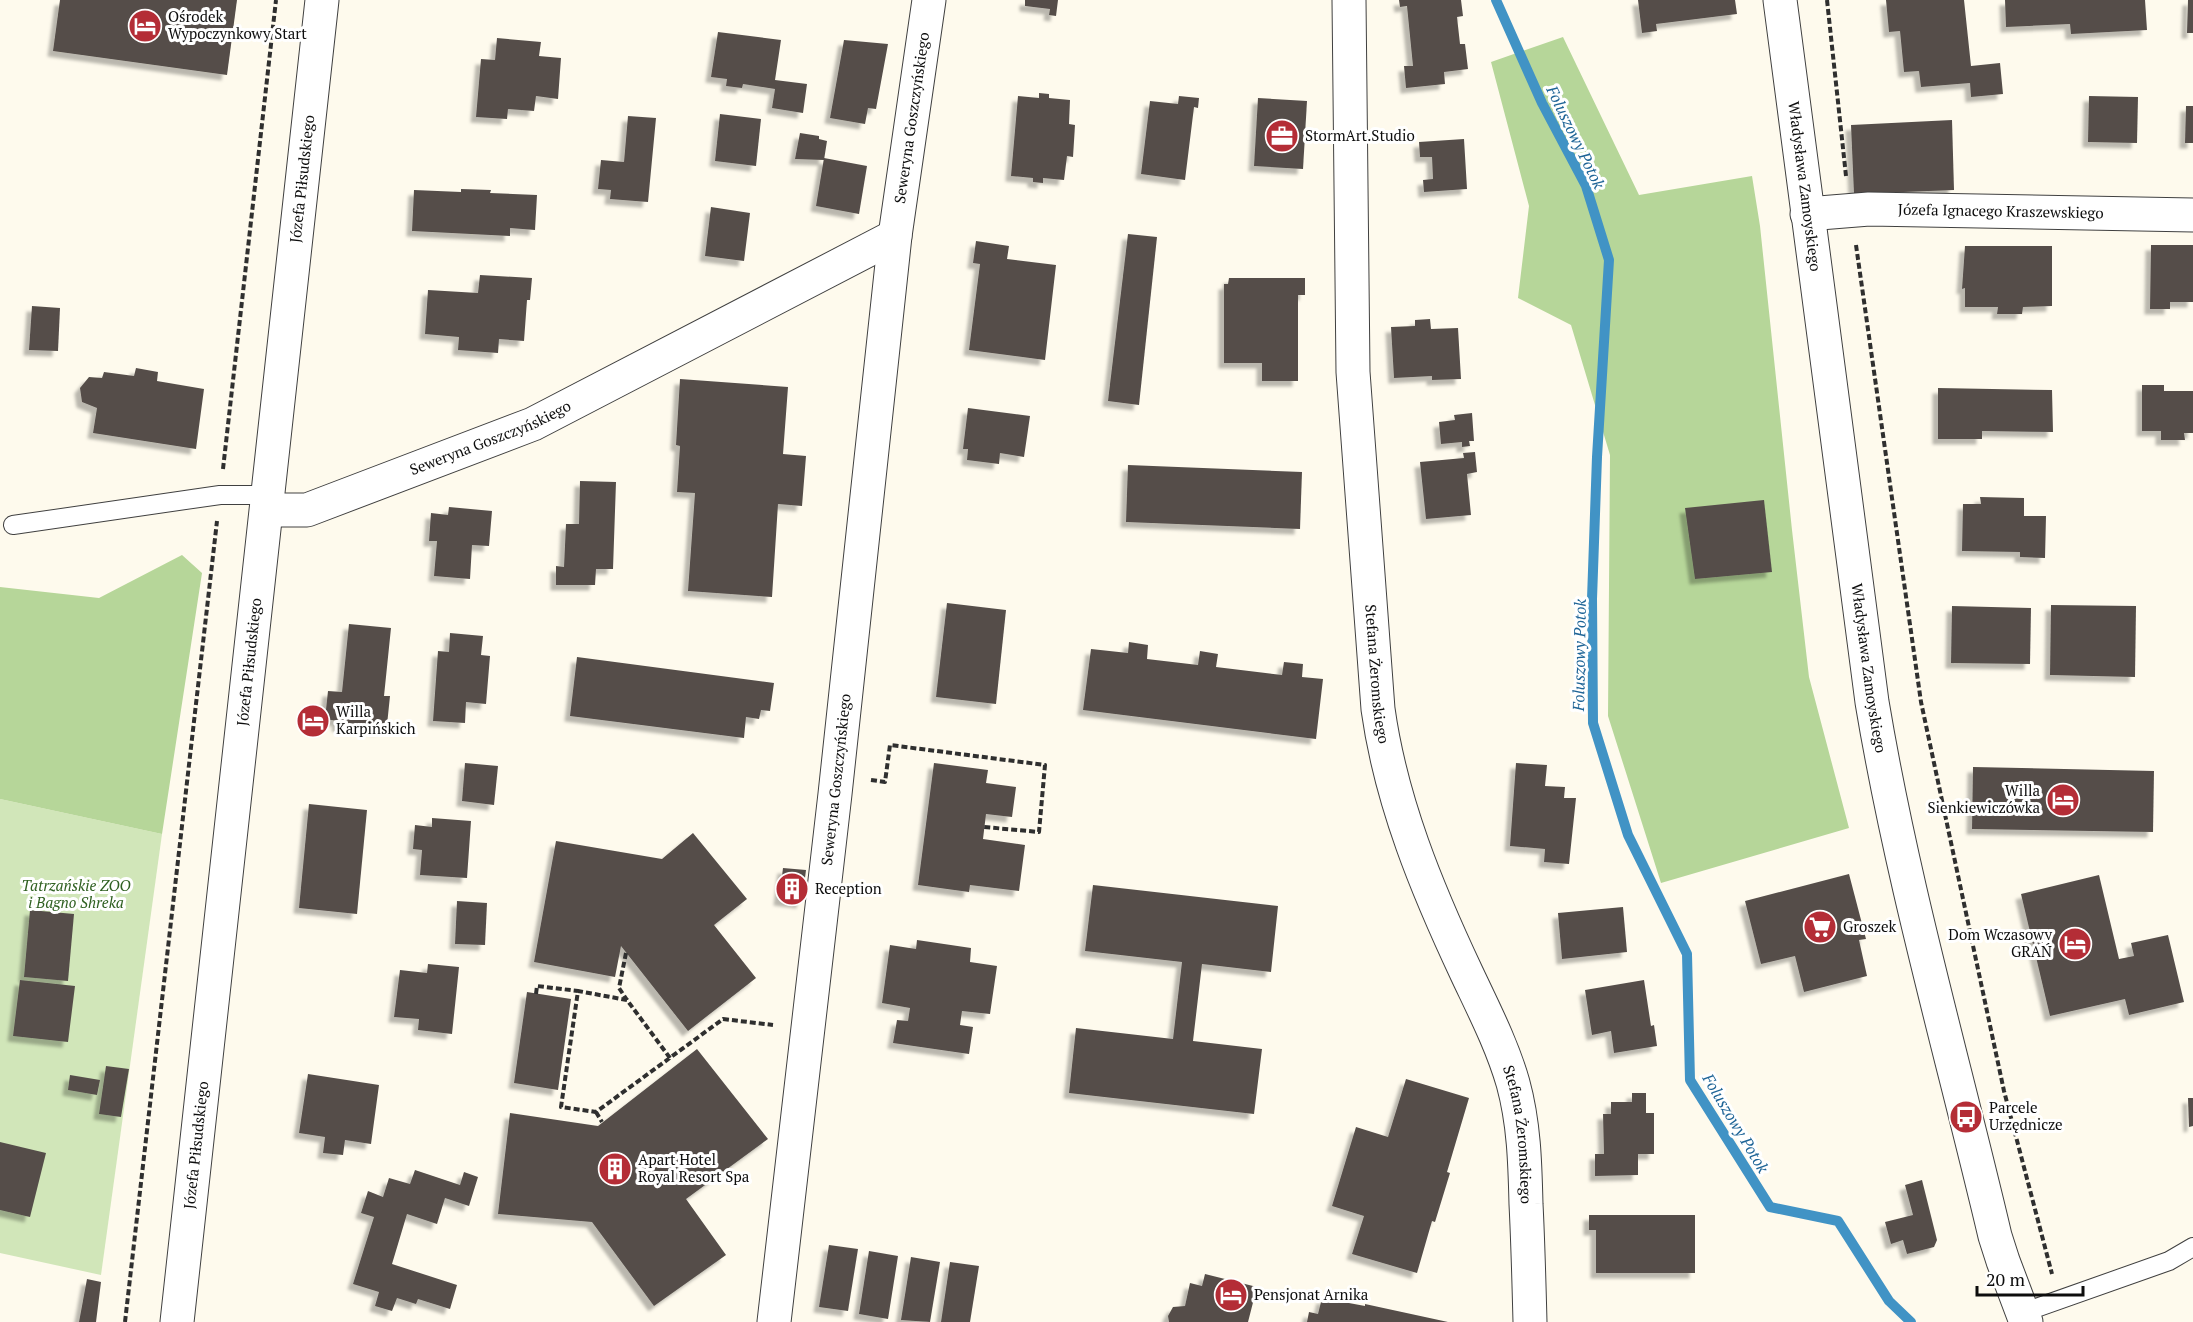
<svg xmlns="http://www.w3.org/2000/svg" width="2193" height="1322" viewBox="0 0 2193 1322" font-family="'PT Serif',serif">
<defs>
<filter id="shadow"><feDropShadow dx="-5.5" dy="5.5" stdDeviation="1.5" flood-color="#0004"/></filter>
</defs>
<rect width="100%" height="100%" fill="#fefaed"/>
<!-- green -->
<path fill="#d1e6b9" d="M0,799L162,834L101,1275L0,1253Z"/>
<!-- forest -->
<g fill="#b6d699">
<path d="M1563,37L1639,195L1752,176L1760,226L1792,530L1809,677L1849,828L1661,883L1608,716L1610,455L1571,325L1518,298L1529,206L1491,62Z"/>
<path d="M182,555L202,573L162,834L0,799V587L99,598Z"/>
</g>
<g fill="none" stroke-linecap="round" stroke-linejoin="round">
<!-- stream -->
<path stroke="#4193c5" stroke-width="10" d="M1496,0L1542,103L1586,186L1609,260L1597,457L1592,599L1593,723L1628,835L1687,954L1690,1080L1770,1207L1838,1221L1889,1301L1911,1322"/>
</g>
<!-- building -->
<g fill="#554e4a" filter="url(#shadow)">
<path d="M60,0H237L227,75L53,51Z"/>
<path d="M1025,0H1058L1056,16L1049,15L1050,9L1025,6Z"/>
<path d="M1399,0H1461L1463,16L1457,17L1460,44H1465L1468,69L1444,72L1445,84L1406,88L1404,66H1413L1407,6L1400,7Z"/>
<path d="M1638,0H1735L1737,14L1656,24L1657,31L1642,33Z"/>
<path d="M1886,0H1964L1971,66L2000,63L2003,94L1971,97L1970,83L1921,87L1919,71L1904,72L1900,31L1889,32Z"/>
<path d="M2005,0H2145L2147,30L2071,34L2070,24L2006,27Z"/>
<path d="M2188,0H2193V33H2187Z"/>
<path d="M718,32L781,40L775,80L807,84L803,113L772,108L775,89L743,84L742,88L726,86L727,79L711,77Z"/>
<path d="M497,38L541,42L539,56L561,58L558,99L536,96L534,111L508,109L507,119L476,117L481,59L495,60Z"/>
<path d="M844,40L888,44L876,109L868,108L865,124L830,118Z"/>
<path d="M1039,93L1049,94V98L1070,100L1069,124L1075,125L1073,157L1067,156L1064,180L1043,178V183L1033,182V178L1011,176L1018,96L1039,98Z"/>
<path d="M1179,96L1199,98L1198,108L1194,107L1185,180L1141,174L1150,101L1178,104Z"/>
<path d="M2089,96L2138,97L2137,143L2088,142Z"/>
<path d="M1258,98L1307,101L1303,169L1254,166Z"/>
<path d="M2186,106H2193V143H2185Z"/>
<path d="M720,114L761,119L756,166L715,161Z"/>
<path d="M628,116L656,118L648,202L610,199L611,190L598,189L601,160L624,162Z"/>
<path d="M1952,120L1954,190L1854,194L1851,125Z"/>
<path d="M800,133L819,136V139L827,141L824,160L795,159Z"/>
<path d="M1464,139L1467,189L1424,192L1423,180L1433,179L1432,157H1420L1419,142Z"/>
<path d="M824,158L867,166L859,214L816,206Z"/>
<path d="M461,189L491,190L490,193L537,195L535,230L510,228V236L412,231L414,190L461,192Z"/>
<path d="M711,207L750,213L744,261L705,256Z"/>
<path d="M1128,234L1157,237L1139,405L1108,401Z"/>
<path d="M976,241L1009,246L1007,259L1056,265L1045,360L969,350L980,264L973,263Z"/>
<path d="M2151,245H2193V302H2170V309H2150Z"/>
<path d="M1965,246H2052V306L2023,307L2022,314H1997L1998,307H1965V288L1962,289Z"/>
<path d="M480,275L532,278L530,300H527L524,341L499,339L498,353L458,350L459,337L425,334L428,290L478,293Z"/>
<path d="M1229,278H1305V295H1298V381H1262V363H1224V284H1228Z"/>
<path d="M32,306L60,308L58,351L29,350Z"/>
<path d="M1430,319L1431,329L1458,328L1461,379L1432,380V376L1394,378L1391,327L1415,326V320Z"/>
<path d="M136,368L158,372L157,381L204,389L196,449L93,433L97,408L82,402L80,388L89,377L102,378L104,372L134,376Z"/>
<path d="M680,379L788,387L783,454L806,456L802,506L778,504L772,597L688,591L695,493L677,492L680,446L676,445Z"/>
<path d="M2142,385H2164V391H2193V433H2184L2185,440H2161V431H2142Z"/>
<path d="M1938,388L2052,390L2053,432L1982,431V439H1938Z"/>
<path d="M968,408L1030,416L1024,457L1000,453L999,464L967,460L968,449H963Z"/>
<path d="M1472,413L1474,441H1469L1470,446L1462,447V442L1441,444L1439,422L1455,420L1454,415Z"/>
<path d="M1475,452L1477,472L1467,474L1471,515L1426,519L1420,462L1464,458L1463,453Z"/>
<path d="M1128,465L1302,472L1300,529L1126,522Z"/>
<path d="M580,481L616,482L613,569H596L595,585H556V566L564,567L566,524H579Z"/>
<path d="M1980,497L2024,498V516H2046L2045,558L2020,557V552L1962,551L1963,504H1981Z"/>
<path d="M1764,500L1772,572L1695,579L1685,508Z"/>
<path d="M449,507L492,511L489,546L472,545L470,579L434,576L437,541H429L431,513L448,515Z"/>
<path d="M947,603L1006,610L996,704L936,697Z"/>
<path d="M2051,605L2136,606L2135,677L2050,675Z"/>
<path d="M1952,606L2031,608L2030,664L1951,663Z"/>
<path d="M349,624L391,628L384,696H390L387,725H382L381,730L337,726L338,721L325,719L328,691L342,692Z"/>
<path d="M450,633L483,636L481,655L490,656L486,704L466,702L465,723L433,721L438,651L449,652Z"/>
<path d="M1129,642L1148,645L1147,659L1198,665L1200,651L1218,654L1216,667L1282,675L1284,662L1303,664L1302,677L1323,679L1316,739L1083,710L1091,649L1128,653Z"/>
<path d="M577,657L774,683L770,711L761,710L759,719L746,717L744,738L570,716Z"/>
<path d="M465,763L498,766L494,805L462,801Z"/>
<path d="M934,763L988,770L986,783L1016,787L1012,817L986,814L983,839L1025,845L1019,891L970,885L969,892L918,885Z"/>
<path d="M1516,763L1547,765L1545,786L1565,787L1564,798H1576L1569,864L1544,862L1545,849L1510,846Z"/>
<path d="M1973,767L2154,771L2153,832L1972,829Z"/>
<path d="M309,804L367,810L357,914L299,908Z"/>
<path d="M432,818L471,821L467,878L420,875L422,850L413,849L415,825L432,827Z"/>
<path d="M693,833L747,899L714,925L756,978L688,1031L621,946L615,977L534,962L556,841L662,859Z"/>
<path d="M783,868L806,870L802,903L779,900Z"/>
<path d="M1849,874L1866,939L1859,940L1867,976L1804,992L1795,956L1761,964L1745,901Z"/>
<path d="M2099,875L2119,959L2134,956L2131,943L2168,935L2184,1002L2129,1015L2125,999L2050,1016L2021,894Z"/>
<path d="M1093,885L1278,906L1271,972L1202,964L1193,1041L1262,1049L1254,1114L1069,1093L1076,1028L1173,1039L1182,962L1085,951Z"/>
<path d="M457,901L487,903L485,945L455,944Z"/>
<path d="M1623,907L1627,952L1562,959L1558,913Z"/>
<path d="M30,910L74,914L68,981L24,977Z"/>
<path d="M917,940L971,948L970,962L997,966L990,1014L962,1011L960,1025L973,1027L969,1054L893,1043L897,1020L908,1021L910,1008L882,1003L890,945L916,949Z"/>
<path d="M428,964L459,967L452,1034L418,1030L419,1019L394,1017L400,970L427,973Z"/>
<path d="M20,980L75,986L68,1042L13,1036Z"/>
<path d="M1644,980L1651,1026L1654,1025L1657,1046L1614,1053L1611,1031L1592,1035L1585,990Z"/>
<path d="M527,992L571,999L558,1090L514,1083Z"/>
<path d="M697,1049L768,1139L686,1199L726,1255L654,1306L592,1222L498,1214L510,1113L598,1126Z"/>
<path d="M106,1066L129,1069L121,1117L99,1114Z"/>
<path d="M308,1074L379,1085L371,1144L345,1140L343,1155L323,1153L325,1137L299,1133Z"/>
<path d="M70,1075L100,1080L97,1095L68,1090Z"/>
<path d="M1406,1079L1469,1098L1447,1172L1450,1173L1435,1222L1432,1221L1417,1273L1352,1254L1364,1216L1332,1206L1356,1127L1388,1137Z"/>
<path d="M1632,1093H1646V1113H1654V1154H1638V1175L1595,1176V1154H1604L1603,1114H1611V1102H1632Z"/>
<path d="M2188,1098H2193V1126L2189,1127Z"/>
<path d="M0,1142L46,1153L30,1217L0,1210Z"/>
<path d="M415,1170L460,1185L464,1172L478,1177L469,1206L445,1198L437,1224L407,1214L392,1264L457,1285L450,1309L418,1299L416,1304L397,1298L392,1311L375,1306L379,1292L353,1284L374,1217L361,1213L368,1191L383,1197L389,1178L410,1184Z"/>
<path d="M1922,1180L1937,1240L1934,1247L1907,1254L1903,1240L1891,1244L1885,1222L1913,1215L1905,1185Z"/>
<path d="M1589,1215H1695V1273H1596V1230H1589Z"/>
<path d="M829,1245L858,1249L848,1311L819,1307Z"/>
<path d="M869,1251L898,1256L888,1319L859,1314Z"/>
<path d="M911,1257L940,1262L930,1322L901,1320Z"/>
<path d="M950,1262L979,1266L970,1322H941Z"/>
<path d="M1205,1274L1257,1287L1248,1322H1169L1168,1316L1173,1307L1185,1306L1190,1283L1202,1286Z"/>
<path d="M87,1279L101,1282L96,1322H79Z"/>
<path d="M1322,1298L1365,1306V1304L1448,1322H1307L1309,1312L1318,1314Z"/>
</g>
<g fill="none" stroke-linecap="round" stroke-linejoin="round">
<!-- service casing -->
<g stroke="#404040" stroke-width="20">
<g id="service">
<path d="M13,525L220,495H269"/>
<path d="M2022,1313L2169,1261L2193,1247"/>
</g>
</g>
<!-- minor casing -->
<g stroke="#404040" stroke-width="35">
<g id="minor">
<path id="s1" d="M1349,0L1353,372L1378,709C1391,802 1427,889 1467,974C1484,1010 1502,1045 1513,1083C1524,1123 1525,1163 1526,1204C1528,1243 1529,1283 1530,1322"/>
<path id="s2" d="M1807,214L1869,209L2193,215"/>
<path id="s3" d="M267,510H307L533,424L895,236"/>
<path id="s4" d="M177,1322L322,0"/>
<path id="s5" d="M774,1322L835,794L895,236L929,0"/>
</g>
</g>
<!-- tertiary casing -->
<g stroke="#404040" stroke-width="35">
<g id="tertiary">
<path id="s6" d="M1780,0L1872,702C1902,882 1953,1058 1995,1236L2003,1261L2026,1322"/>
</g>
</g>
<!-- path -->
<g stroke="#2f2f2f" stroke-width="4" stroke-dasharray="6 3" stroke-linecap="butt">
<path d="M1827,0L1846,176"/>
<path d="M1856,245L1921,702L2004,1091L2052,1274"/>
<path d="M223,469L276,0"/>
<path d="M871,780L885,782L890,745L1045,765L1039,832L984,827"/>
<path d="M626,953L619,988L627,1000"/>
<path d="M536,994L537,986L578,991"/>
<path d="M670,1058L627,1000L578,991L561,1107L596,1112L723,1019L773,1025"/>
<path d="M596,1112L602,1122"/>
<path d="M125,1322L217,521"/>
</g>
<!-- service -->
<use href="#service" stroke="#fff" stroke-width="18"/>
<!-- minor -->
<use href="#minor" stroke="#fff" stroke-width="33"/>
<!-- tertiary -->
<use href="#tertiary" stroke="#fff" stroke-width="33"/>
</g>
<!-- icons -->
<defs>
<g id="hotel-disc" transform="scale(1.725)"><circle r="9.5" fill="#b42d36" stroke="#fff"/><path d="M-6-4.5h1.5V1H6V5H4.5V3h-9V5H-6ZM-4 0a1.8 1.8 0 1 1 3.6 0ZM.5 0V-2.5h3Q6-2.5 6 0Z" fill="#fff"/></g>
<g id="office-disc" transform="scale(1.725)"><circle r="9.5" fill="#b42d36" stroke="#fff"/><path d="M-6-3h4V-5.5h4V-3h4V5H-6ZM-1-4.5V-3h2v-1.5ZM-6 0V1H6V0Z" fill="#fff"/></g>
<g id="building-disc" transform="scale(1.725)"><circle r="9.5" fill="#b42d36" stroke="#fff"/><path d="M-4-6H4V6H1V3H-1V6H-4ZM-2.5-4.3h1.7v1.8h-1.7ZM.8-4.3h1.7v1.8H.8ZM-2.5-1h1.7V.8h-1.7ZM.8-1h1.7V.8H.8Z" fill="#fff"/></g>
<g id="supermarket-disc" transform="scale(1.725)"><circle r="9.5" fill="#b42d36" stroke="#fff"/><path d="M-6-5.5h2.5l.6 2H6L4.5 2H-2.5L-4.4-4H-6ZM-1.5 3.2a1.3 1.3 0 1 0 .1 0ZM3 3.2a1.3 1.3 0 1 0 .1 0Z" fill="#fff"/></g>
<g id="bus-disc" transform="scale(1.725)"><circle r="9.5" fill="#b42d36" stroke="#fff"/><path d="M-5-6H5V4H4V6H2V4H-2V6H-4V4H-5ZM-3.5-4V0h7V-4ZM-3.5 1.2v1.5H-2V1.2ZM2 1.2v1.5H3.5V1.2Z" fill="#fff"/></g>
</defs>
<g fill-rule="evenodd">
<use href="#hotel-disc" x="145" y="26"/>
<use href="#office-disc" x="1282" y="136"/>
<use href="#hotel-disc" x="313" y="721"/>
<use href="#hotel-disc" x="2063" y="800"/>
<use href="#building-disc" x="792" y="889"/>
<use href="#supermarket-disc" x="1820" y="927"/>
<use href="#hotel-disc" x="2075" y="944"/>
<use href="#bus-disc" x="1966" y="1117"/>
<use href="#building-disc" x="615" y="1169"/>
<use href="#hotel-disc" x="1231" y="1295"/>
</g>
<g text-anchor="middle" stroke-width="6" stroke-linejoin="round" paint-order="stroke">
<!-- poi labels -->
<g font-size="15" fill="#0d0d0d" stroke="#fff" text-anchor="start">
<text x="168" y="22">Ośrodek<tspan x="168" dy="17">Wypoczynkowy Start</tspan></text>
<text x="1305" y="141">StormArt.Studio</text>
<text x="336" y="717">Willa<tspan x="336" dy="17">Karpińskich</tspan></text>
<text x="2040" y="796" text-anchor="end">Willa<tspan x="2040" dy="17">Sienkiewiczówka</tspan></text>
<text x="815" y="894">Reception</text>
<text x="1843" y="932">Groszek</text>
<text x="2052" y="940" text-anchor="end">Dom Wczasowy<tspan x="2052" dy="17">GRAŃ</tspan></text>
<text x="1989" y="1113">Parcele<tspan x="1989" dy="17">Urzędnicze</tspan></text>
<text x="638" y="1165">Apart Hotel<tspan x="638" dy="17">Royal Resort Spa</tspan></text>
<text x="1254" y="1300">Pensjonat Arnika</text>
</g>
<!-- street labels -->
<g font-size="15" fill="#0d0d0d" stroke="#fff">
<text dy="5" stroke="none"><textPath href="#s5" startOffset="1212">Seweryna Goszczyńskiego</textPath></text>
<text dy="5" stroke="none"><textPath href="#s4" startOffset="1150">Józefa Piłsudskiego</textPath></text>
<text dy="5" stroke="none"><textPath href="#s6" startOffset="188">Władysława Zamoyskiego</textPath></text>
<text dy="5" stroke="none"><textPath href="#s2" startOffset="194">Józefa Ignacego Kraszewskiego</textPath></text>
<text dy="5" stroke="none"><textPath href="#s3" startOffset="237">Seweryna Goszczyńskiego</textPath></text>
<text dy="5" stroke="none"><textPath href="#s4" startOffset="664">Józefa Piłsudskiego</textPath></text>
<text dy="5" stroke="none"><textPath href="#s6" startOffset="674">Władysława Zamoyskiego</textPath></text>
<text dy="5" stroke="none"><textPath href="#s1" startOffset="675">Stefana Żeromskiego</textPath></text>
<text dy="5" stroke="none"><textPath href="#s5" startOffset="546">Seweryna Goszczyńskiego</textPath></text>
<text dy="5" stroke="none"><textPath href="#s1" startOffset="1161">Stefana Żeromskiego</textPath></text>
<text dy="5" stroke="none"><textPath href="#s4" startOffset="178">Józefa Piłsudskiego</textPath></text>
</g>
<!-- park labels -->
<g font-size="15" font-style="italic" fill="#2f6021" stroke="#fff">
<text x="76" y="891">Tatrzańskie ZOO<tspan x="76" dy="17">i Bagno Shreka</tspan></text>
</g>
<!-- water labels -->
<g font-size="16" font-style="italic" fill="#1e6496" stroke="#fff">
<text transform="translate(1576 137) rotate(64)" y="6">Foluszowy Potok</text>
<text transform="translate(1579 655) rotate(-89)" y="6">Foluszowy Potok</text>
<text transform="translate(1736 1123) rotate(59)" y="6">Foluszowy Potok</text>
</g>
</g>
<!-- scale -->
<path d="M1977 1286v9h106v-9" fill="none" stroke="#0d0d0d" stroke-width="3"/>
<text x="1986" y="1286" font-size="18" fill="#0d0d0d" stroke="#ffffff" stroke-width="4.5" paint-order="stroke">20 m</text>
</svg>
